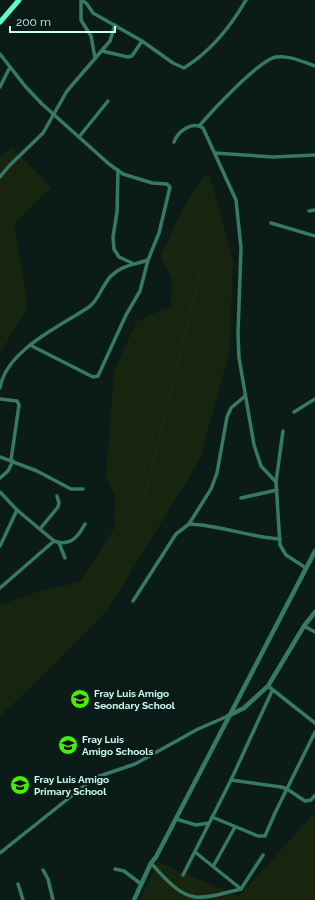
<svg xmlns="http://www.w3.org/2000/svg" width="315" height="900" viewBox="0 0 315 900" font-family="Raleway,sans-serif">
<rect width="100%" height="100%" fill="#0b1b18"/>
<!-- green -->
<g fill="#18250e">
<path d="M11,147L51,188L14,225L28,307L0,353V158Z"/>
<path d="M204,175L210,176L233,260L230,349L200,459L108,609L56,663L0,716V605L40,591L80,582L114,529L115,496L106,477L114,371L137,321L171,306L172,279L161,256L181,212Z"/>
<path d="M315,812V900H140L158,862L239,896Z"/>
</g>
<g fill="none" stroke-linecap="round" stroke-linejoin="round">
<!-- stream -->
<path stroke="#093714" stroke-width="1" d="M0,704L75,617L143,502L200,272V211"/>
<!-- minor -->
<g stroke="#367a63" stroke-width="3.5">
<path d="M81,0V20L91,36L95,58"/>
<path d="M82,0L87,4L93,13L142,41L173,63L184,68C210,52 231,26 246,0"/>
<path d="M102,51L128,57L132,56L142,41"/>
<path d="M0,54L25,86L42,104L109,164L123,174L152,183L167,184L170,187L159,233L148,260L140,291L126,315L98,376L93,377L30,345"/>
<path d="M0,87L10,67"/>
<path d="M199,126C212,111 259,60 276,57C289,55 303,62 315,66"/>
<path d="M79,137L108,101"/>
<path d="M174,142C178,131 192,121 203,128L236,200L241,248L238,333L239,358L254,445L261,466L276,482"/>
<path d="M215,153L273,157L315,155"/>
<path d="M118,170L117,212L113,237L114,249L119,257L132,263"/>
<path d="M0,177L9,166L43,133L67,91L110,41L115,25"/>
<path d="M309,211L315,210"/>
<path d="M271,223L315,236"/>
<path d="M0,388C6,350 61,326 89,307C98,301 102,286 110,277C121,265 134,265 148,260"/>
<path d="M0,399L17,401L19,405L11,460"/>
<path d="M294,412L315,399"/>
<path d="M283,431L276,482L280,545L286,555L306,568"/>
<path d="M0,457L37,471L71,489H83"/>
<path d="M0,478L8,471L13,461"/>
<path d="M0,492L17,510L0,546"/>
<path d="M241,498L277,490"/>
<path d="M17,510L54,541C70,547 78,537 85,524"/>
<path d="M189,524C220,525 249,537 280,539"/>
<path d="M40,529L58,507L59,503L57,496"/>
<path d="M59,543L65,558"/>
<path d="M0,588L54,541"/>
<path d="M133,601L176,534L189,524L211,489L217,473L227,417L231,408L245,396"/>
<path d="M304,626L315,632"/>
<path d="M268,686L315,723"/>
<path d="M231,780L281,787L287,789L305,801L311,800L315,795"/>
<path d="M212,817L258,836H265L275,813L315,732"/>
<path d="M176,819L196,825L209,823"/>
<path d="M195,852L241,889"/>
<path d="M0,853L94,778L135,764L198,729L228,716"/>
<path d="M151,863C162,875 178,895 195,897C209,899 227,892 241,889L263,855"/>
<path d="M214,865L235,827"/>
<path d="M115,869L124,871L141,884"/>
<path d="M43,870L48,879L53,900"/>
<path d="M183,875L231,780L272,691"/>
<path d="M18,884L23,900"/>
</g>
<!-- tertiary -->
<g stroke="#367a63" stroke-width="4.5">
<path d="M228,716L244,708L268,686L304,626L315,612"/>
<path d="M134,900L151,863L156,857L315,551"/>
</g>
<!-- secondary -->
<path stroke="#5efec4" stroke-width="5" d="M0,22L19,0"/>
</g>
<!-- icons -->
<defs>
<g id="school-disc" transform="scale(1)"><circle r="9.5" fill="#45ee02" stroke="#0b1b18"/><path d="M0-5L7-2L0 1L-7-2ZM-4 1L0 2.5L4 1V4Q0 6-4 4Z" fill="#111"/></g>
</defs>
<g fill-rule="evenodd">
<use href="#school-disc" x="80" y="699"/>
<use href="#school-disc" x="68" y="745"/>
<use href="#school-disc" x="20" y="785"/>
</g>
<g text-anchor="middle" stroke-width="4" stroke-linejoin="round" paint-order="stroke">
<!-- poi labels -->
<g font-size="10" font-weight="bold" fill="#c6feef" stroke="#0b1b18" text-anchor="start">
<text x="94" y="697">Fray Luis Amigo<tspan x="94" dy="12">Seondary School</tspan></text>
<text x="82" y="743">Fray Luis<tspan x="82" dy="12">Amigo Schools</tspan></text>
<text x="34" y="783">Fray Luis Amigo<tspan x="34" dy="12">Primary School</tspan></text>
</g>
</g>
<!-- scale -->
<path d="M10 26v6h105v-6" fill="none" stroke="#c6feef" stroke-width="2"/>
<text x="16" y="26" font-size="12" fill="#c6feef" stroke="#0b1b18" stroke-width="3" paint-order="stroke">200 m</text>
</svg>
